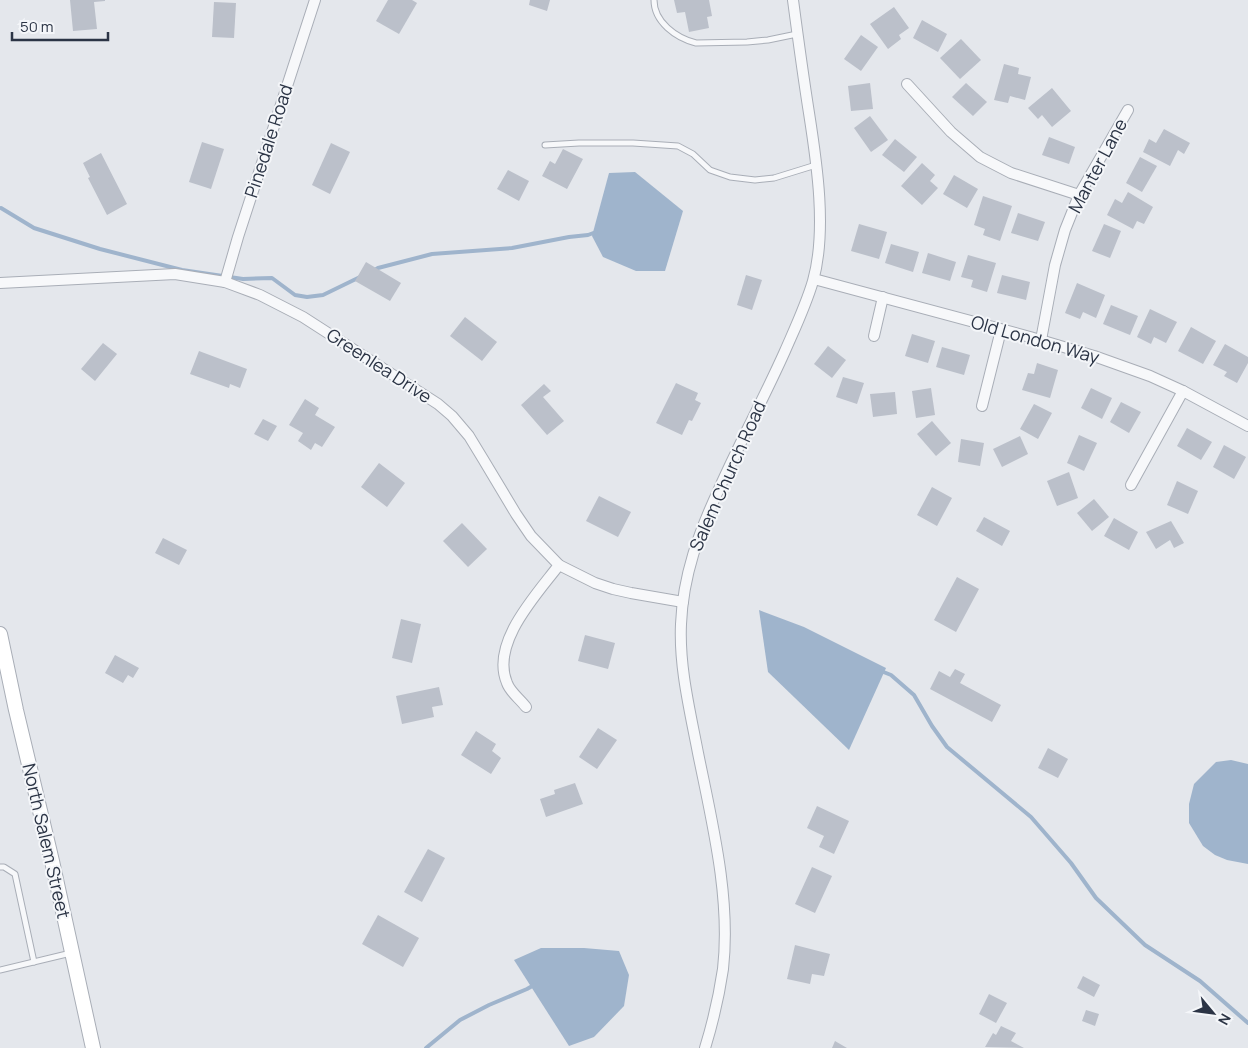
<svg xmlns="http://www.w3.org/2000/svg" width="1248" height="1048" viewBox="0 0 1248 1048" font-family="Manrope,sans-serif">
<rect width="100%" height="100%" fill="#e4e7ec"/>
<!-- water -->
<g fill="#9fb4cc">
<path d="M635,172L683,211L665,271H636L603,257L592,236L609,173Z"/>
<path d="M759,610L804,627L886,668L849,750L768,672Z"/>
<path d="M1231,760L1248,764V864L1227,860L1215,855L1203,846L1189,823V804L1194,784L1216,762Z"/>
<path d="M541,948H584L619,951L629,975L624,1006L594,1037L569,1046L514,960Z"/>
</g>
<g fill="none" stroke-linecap="round" stroke-linejoin="round">
<!-- stream -->
<g stroke="#9fb4cc" stroke-width="4">
<path d="M1,208L34,228L100,249L182,270L243,279L272,278L295,295L307,297L323,295L360,277"/>
<path d="M373,271L378,268L432,254L512,248L569,237L588,235L596,232"/>
<path d="M881,671L891,675L914,695L932,726L947,747L1031,817L1071,863L1096,898L1145,945L1200,981L1248,1023"/>
<path d="M426,1048L460,1020L489,1005L527,989L534,985"/>
</g>
</g>
<!-- building -->
<g fill="#bbc0ca">
<path d="M70,0H105V1L94,2L97,29L73,31Z"/>
<path d="M388,0H412L417,3L399,34L376,21Z"/>
<path d="M530,0H550L547,11L529,5Z"/>
<path d="M674,0H709L712,16L707,17L709,28L689,32L685,12L677,13Z"/>
<path d="M214,2L236,3L234,38L212,37Z"/>
<path d="M894,7L909,28L899,35L901,39L888,49L870,24Z"/>
<path d="M922,20L947,34L938,52L913,38Z"/>
<path d="M861,35L878,47L861,71L844,59Z"/>
<path d="M961,39L981,60L960,79L940,58Z"/>
<path d="M1004,64L1019,68L1018,74L1031,77L1025,100L1010,96L1008,103L994,100Z"/>
<path d="M870,83L873,109L851,111L848,86Z"/>
<path d="M966,83L987,102L973,116L952,97Z"/>
<path d="M1052,88L1071,111L1052,127L1042,115L1038,119L1028,108Z"/>
<path d="M870,116L888,140L871,152L854,128Z"/>
<path d="M1164,129L1190,143L1184,154L1178,150L1170,166L1143,152L1149,139L1156,143Z"/>
<path d="M1049,137L1075,147L1069,164L1042,155Z"/>
<path d="M895,139L917,157L904,172L882,155Z"/>
<path d="M202,142L224,149L211,189L189,182Z"/>
<path d="M331,143L350,152L330,194L312,185Z"/>
<path d="M563,149L583,159L567,189L542,176L550,161L555,164Z"/>
<path d="M101,153L127,204L107,215L88,178L90,177L83,163Z"/>
<path d="M1140,157L1157,166L1142,192L1126,183Z"/>
<path d="M922,163L935,175L930,181L938,188L922,205L901,186Z"/>
<path d="M508,170L529,181L519,201L497,189Z"/>
<path d="M954,175L978,189L967,208L943,194Z"/>
<path d="M1128,192L1153,207L1144,224L1137,221L1133,229L1107,215L1115,199L1122,203Z"/>
<path d="M983,196L1012,206L1000,241L983,235L985,229L974,225Z"/>
<path d="M1018,213L1045,222L1038,241L1011,233Z"/>
<path d="M859,224L887,232L879,259L851,251Z"/>
<path d="M1104,224L1121,231L1110,258L1092,251Z"/>
<path d="M891,244L919,252L913,272L885,263Z"/>
<path d="M928,253L956,262L950,281L922,273Z"/>
<path d="M968,255L996,263L987,292L971,287L973,280L961,277Z"/>
<path d="M366,262L401,283L390,301L355,281Z"/>
<path d="M746,275L762,280L752,310L737,305Z"/>
<path d="M1002,275L1030,282L1026,300L997,293Z"/>
<path d="M1077,283L1105,295L1096,318L1083,312L1080,319L1065,313Z"/>
<path d="M1111,305L1138,316L1130,335L1103,324Z"/>
<path d="M1150,309L1177,322L1166,343L1154,337L1151,344L1137,337Z"/>
<path d="M465,317L497,342L482,361L450,336Z"/>
<path d="M1191,327L1216,341L1203,364L1178,351Z"/>
<path d="M912,334L935,341L928,363L905,356Z"/>
<path d="M103,343L117,354L95,381L81,369Z"/>
<path d="M1225,344L1248,357V363L1237,383L1224,376L1227,372L1213,365Z"/>
<path d="M828,346L846,360L832,378L814,364Z"/>
<path d="M942,347L970,355L964,375L936,367Z"/>
<path d="M199,351L247,369L240,388L230,384L229,388L190,374Z"/>
<path d="M1037,363L1058,370L1050,398L1022,390L1028,373L1034,374Z"/>
<path d="M843,377L864,383L857,404L836,397Z"/>
<path d="M676,383L698,393L695,400L701,403L692,421L689,420L682,435L656,423Z"/>
<path d="M544,384L551,391L543,397L564,421L547,435L521,405Z"/>
<path d="M931,388L935,415L916,418L912,391Z"/>
<path d="M1091,388L1112,398L1102,419L1081,408Z"/>
<path d="M895,392L897,414L873,417L870,394Z"/>
<path d="M305,399L319,408L315,415L335,427L322,447L315,443L311,450L298,441L303,433L289,425Z"/>
<path d="M1121,402L1141,412L1129,433L1110,422Z"/>
<path d="M1034,404L1052,413L1038,439L1020,429Z"/>
<path d="M263,419L277,426L268,441L254,434Z"/>
<path d="M932,421L951,443L936,456L917,434Z"/>
<path d="M1187,428L1212,442L1201,460L1177,446Z"/>
<path d="M1079,435L1097,443L1084,471L1067,463Z"/>
<path d="M1020,436L1028,454L1002,467L993,449Z"/>
<path d="M961,439L984,443L980,466L958,462Z"/>
<path d="M1224,445L1246,457L1234,479L1213,467Z"/>
<path d="M379,463L405,483L387,507L361,487Z"/>
<path d="M1069,472L1078,498L1057,506L1047,481Z"/>
<path d="M1177,481L1198,491L1188,514L1167,505Z"/>
<path d="M932,487L952,498L937,526L917,515Z"/>
<path d="M599,496L631,512L618,537L586,521Z"/>
<path d="M1094,499L1109,517L1092,531L1077,513Z"/>
<path d="M984,517L1010,531L1002,546L976,531Z"/>
<path d="M1114,518L1138,532L1129,550L1104,536Z"/>
<path d="M1171,521L1184,543L1174,548L1170,540L1156,549L1146,532Z"/>
<path d="M462,523L487,549L468,567L443,541Z"/>
<path d="M163,538L187,550L179,565L155,553Z"/>
<path d="M957,577L979,589L956,632L934,620Z"/>
<path d="M401,619L421,624L412,663L392,658Z"/>
<path d="M585,635L615,643L608,669L578,661Z"/>
<path d="M115,655L139,668L133,678L128,675L123,683L105,673Z"/>
<path d="M955,669L965,674L960,683L1001,705L992,722L930,689L939,671L950,677Z"/>
<path d="M439,687L443,705L432,707L434,717L402,724L396,696Z"/>
<path d="M598,728L617,740L597,769L579,757Z"/>
<path d="M476,731L496,744L492,751L501,758L491,774L461,755Z"/>
<path d="M1048,748L1068,759L1058,778L1038,768Z"/>
<path d="M575,783L583,804L546,817L540,799L555,794L554,790Z"/>
<path d="M817,806L849,821L834,854L819,847L824,836L807,828Z"/>
<path d="M428,849L445,858L422,902L404,892Z"/>
<path d="M812,867L832,876L815,913L795,904Z"/>
<path d="M378,915L419,938L403,967L362,944Z"/>
<path d="M795,945L830,954L824,976L812,974L810,984L787,979Z"/>
<path d="M1083,976L1100,985L1094,997L1077,988Z"/>
<path d="M989,994L1007,1003L996,1023L979,1014Z"/>
<path d="M1086,1010L1099,1014L1095,1026L1082,1021Z"/>
<path d="M1001,1026L1016,1033L1011,1041L1024,1048L985,1047L993,1033L996,1035Z"/>
<path d="M835,1041L847,1048H832Z"/>
</g>
<g fill="none" stroke-linecap="round" stroke-linejoin="round">
<!-- service casing -->
<g stroke="#a9aeb7" stroke-width="7">
<g id="service">
<path d="M654,0C654,22 676,38 696,43L747,42L768,40L797,34"/>
<path d="M545,145L579,143H633L678,146L693,154L710,170L730,177L755,180L774,178L816,165"/>
<path d="M0,867H4L15,874L34,962"/>
<path d="M0,970L71,953"/>
</g>
</g>
<!-- minor casing -->
<g stroke="#a9aeb7" stroke-width="12">
<g id="minor">
<path d="M907,84L951,132L980,157L1011,173L1079,195"/>
<path d="M814,279L1030,337L1094,356L1150,376L1183,391L1248,426"/>
<path d="M225,282L238,237L315,0"/>
<path d="M0,283L175,274L225,282L260,295L303,317L438,404L452,416L469,436L483,459L516,514L531,536L559,565L595,583L613,589L631,593L683,602"/>
<path d="M874,336L883,297"/>
<path d="M1041,340L1055,265L1065,230L1079,195L1128,110"/>
<path d="M982,406L1001,330"/>
<path d="M1131,485L1183,391"/>
<path d="M526,707C520,699 510,692 507,683C490,643 537,594 559,565"/>
<path d="M705,1048C713,1022 719,996 723,969C731,898 712,822 698,753C690,711 679,667 681,624C683,575 699,532 719,489C740,442 764,398 785,351C795,328 806,305 813,281C827,231 817,164 809,113C803,75 798,38 793,0"/>
</g>
</g>
<!-- secondary casing -->
<g stroke="#a9aeb7" stroke-width="16">
<path id="secondary" d="M0,634L16,710L52,861L93,1048"/>
</g>
<!-- service -->
<use href="#service" stroke="#f7f8fa" stroke-width="5"/>
<!-- minor -->
<use href="#minor" stroke="#f7f8fa" stroke-width="10"/>
<!-- secondary -->
<use href="#secondary" stroke="#fff" stroke-width="14"/>
</g>
<g text-anchor="middle" stroke-width="4" stroke-linejoin="round" paint-order="stroke">
<!-- street labels -->
<g font-size="18" fill="#2b3445" stroke="#f4f6f9">
<text transform="translate(269 141) rotate(-72)" y="6">Pinedale Road</text>
<text transform="translate(1098 166) rotate(-62)" y="6">Manter Lane</text>
<text transform="translate(1035 340) rotate(16)" y="6">Old London Way</text>
<text transform="translate(379 366) rotate(33)" y="6">Greenlea Drive</text>
<text transform="translate(728 476) rotate(-66)" y="6">Salem Church Road</text>
<text transform="translate(46 841) rotate(77)" y="6">North Salem Street</text>
</g>
</g>
<!-- north arrow -->
<g transform="translate(1213 1013) rotate(119)" stroke="#f4f6f9" stroke-width="4" paint-order="stroke">
<path d="M0-4L9 19L0 12L-9 19Z" fill="#2b3445"/>
<text y="-8" font-size="14" font-weight="bold" text-anchor="middle" fill="#2b3445">N</text>
</g>
<!-- scale -->
<path d="M12 32v8h96v-8" fill="none" stroke="#2b3445" stroke-width="2.5"/>
<text x="20" y="32" font-size="15" fill="#2b3445" stroke="#f4f6f9" stroke-width="4" paint-order="stroke">50 m</text>
</svg>
